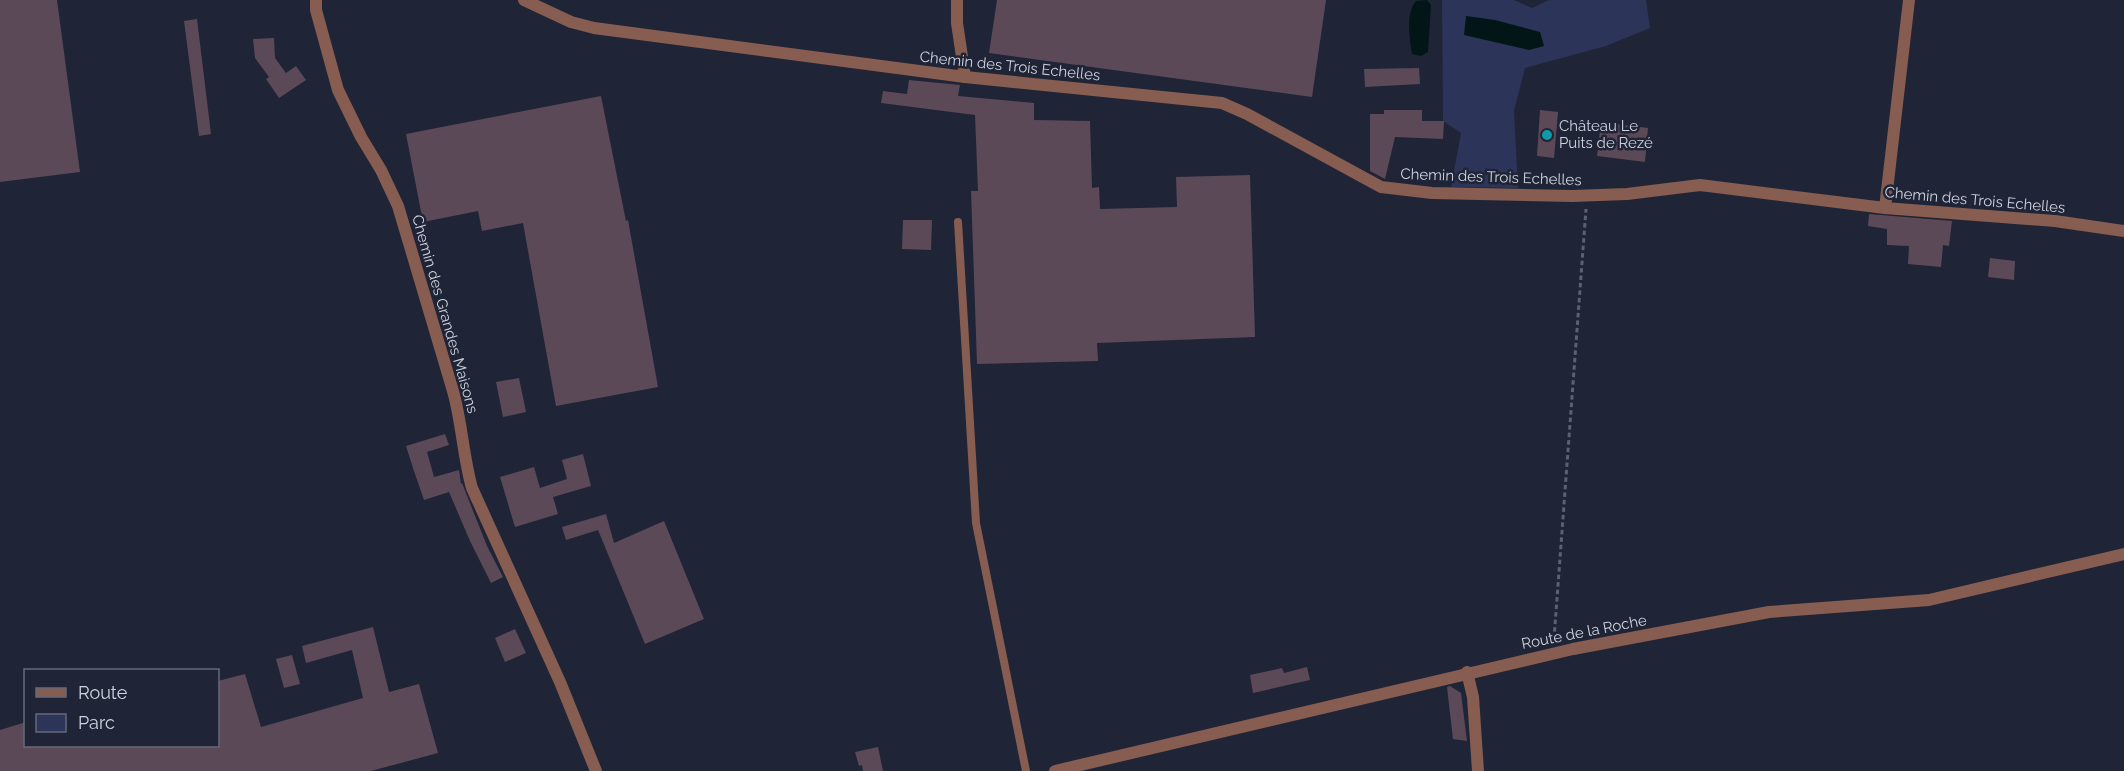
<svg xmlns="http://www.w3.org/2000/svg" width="2124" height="771" viewBox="0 0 2124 771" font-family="Raleway,sans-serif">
<rect width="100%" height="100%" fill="#1f2436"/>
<!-- green -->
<path fill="#2c3459" d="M1442,0H1514L1532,8L1549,0H1646L1650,28L1606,46L1525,68L1514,111L1518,188L1451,187L1461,133L1443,121Z"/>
<!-- water -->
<g fill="#021617">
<path d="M1427,0L1431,5L1428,52L1421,56L1412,54C1410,38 1405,14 1416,1Z"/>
<path d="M1466,16L1495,20L1540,32L1544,46L1529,50L1464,35Z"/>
</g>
<!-- building -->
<g fill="#5b4958">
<path d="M0,0H57L80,172L0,182Z"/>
<path d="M997,0H1326L1312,97L989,53Z"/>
<path d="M197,19L211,134L199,136L184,21Z"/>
<path d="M274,38L275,58L286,73L296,66L306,80L279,98L266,79L269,77L255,58L253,39Z"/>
<path d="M1419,68L1420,84L1365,87L1364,69Z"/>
<path d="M909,80L960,85L958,96L1034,103V120L1090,121L1092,188L1099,187L1100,209L1177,207L1176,177L1250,175L1255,337L1097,343L1098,361L977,364L971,191H978L975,115L881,103L883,91L907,94Z"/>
<path d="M601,96L626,221L628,220L658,387L556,406L523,223L482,231L478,211L423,222L406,134Z"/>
<path d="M1384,110H1422V121H1444L1443,139L1395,137L1385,179L1370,171V114H1384Z"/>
<path d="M1540,110L1558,112L1554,158L1537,156Z"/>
<path d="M1601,122L1648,128L1645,162L1597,156Z"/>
<path d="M1869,214L1952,221L1949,246L1943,245L1941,267L1908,264L1909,246L1887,245V229L1868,226Z"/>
<path d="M903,220H932L931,250L902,249Z"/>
<path d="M1990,258L2015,261L2014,280L1988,277Z"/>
<path d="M519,378L526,412L503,417L496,382Z"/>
<path d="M445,434L449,445L427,452L434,477L459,470L461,484L462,483L487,546L503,577L491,583L470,541L449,492L424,500L413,468L406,446Z"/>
<path d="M583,454L591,486L553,497L558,514L515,527L500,477L534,467L540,488L567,479L562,460Z"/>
<path d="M606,514L614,543L664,521L704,619L645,644L598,530L566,540L562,527Z"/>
<path d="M373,627L389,692L419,684L438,753L371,771H0V730L26,722V746H218V681L245,674L261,727L363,698L352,650L306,663L302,646Z"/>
<path d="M515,629L526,653L505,662L495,638Z"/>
<path d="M292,655L300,684L284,688L276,659Z"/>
<path d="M1307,667L1310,680L1253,693L1250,675L1282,668L1284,673Z"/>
<path d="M1450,686L1461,693L1467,741L1453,739L1447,687Z"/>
<path d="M878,747L883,771H863L862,765L859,766L855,752Z"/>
</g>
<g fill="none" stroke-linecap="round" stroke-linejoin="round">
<!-- path -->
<path stroke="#5c6171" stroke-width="3" stroke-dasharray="4.5 3" stroke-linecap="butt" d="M1554,639L1586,209"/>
<!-- service -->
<path stroke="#865d50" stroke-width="8" d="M958,222L976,523L1026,771"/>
<!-- minor -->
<g stroke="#865d50" stroke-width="12">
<path d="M316,0V10L338,90L361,137L381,170L398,206L453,391C462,423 463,456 472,488L560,682L596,771"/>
<path d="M524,0L571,22L594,28L965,77L1222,103L1247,114L1381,187L1432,193L1572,196L1627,194L1700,185L1885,208L2055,221L2124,231"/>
<path d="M957,0V23L965,77"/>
<path d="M1885,208L1909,0"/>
<path d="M1467,672L1473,697L1478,771"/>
<path d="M1055,771L1573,649L1769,612L1929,600L2124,554"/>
</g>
</g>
<!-- markers -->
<circle fill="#0f9aa8" stroke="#1f2436" stroke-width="2" cx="1547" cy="135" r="6"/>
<g text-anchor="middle" stroke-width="5" stroke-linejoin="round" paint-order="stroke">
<!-- street labels -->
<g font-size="15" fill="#ced2de" stroke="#1f2436">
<text transform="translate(1010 66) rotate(6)" y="5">Chemin des Trois Echelles</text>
<text transform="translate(1491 177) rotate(2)" y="5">Chemin des Trois Echelles</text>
<text transform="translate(1975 200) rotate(5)" y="5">Chemin des Trois Echelles</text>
<text transform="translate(445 314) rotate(74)" y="5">Chemin des Grandes Maisons</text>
<text transform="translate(1584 632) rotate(-11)" y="5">Route de la Roche</text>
</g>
<!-- poi labels -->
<g font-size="15" fill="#ced2de" stroke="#1f2436" text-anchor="start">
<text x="1559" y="131">Château Le<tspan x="1559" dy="17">Puits de Rezé</tspan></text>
</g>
</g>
<!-- legend -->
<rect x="24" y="669" width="195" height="78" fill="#1f2436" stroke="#656a79" stroke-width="1.5"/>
<rect x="36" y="688" width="30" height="9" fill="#865d50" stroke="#656a79" stroke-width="1.5"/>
<text x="78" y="699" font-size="18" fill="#ced2de">Route</text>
<rect x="36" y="714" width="30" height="18" fill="#2c3459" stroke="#656a79" stroke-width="1.5"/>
<text x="78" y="729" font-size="18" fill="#ced2de">Parc</text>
</svg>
